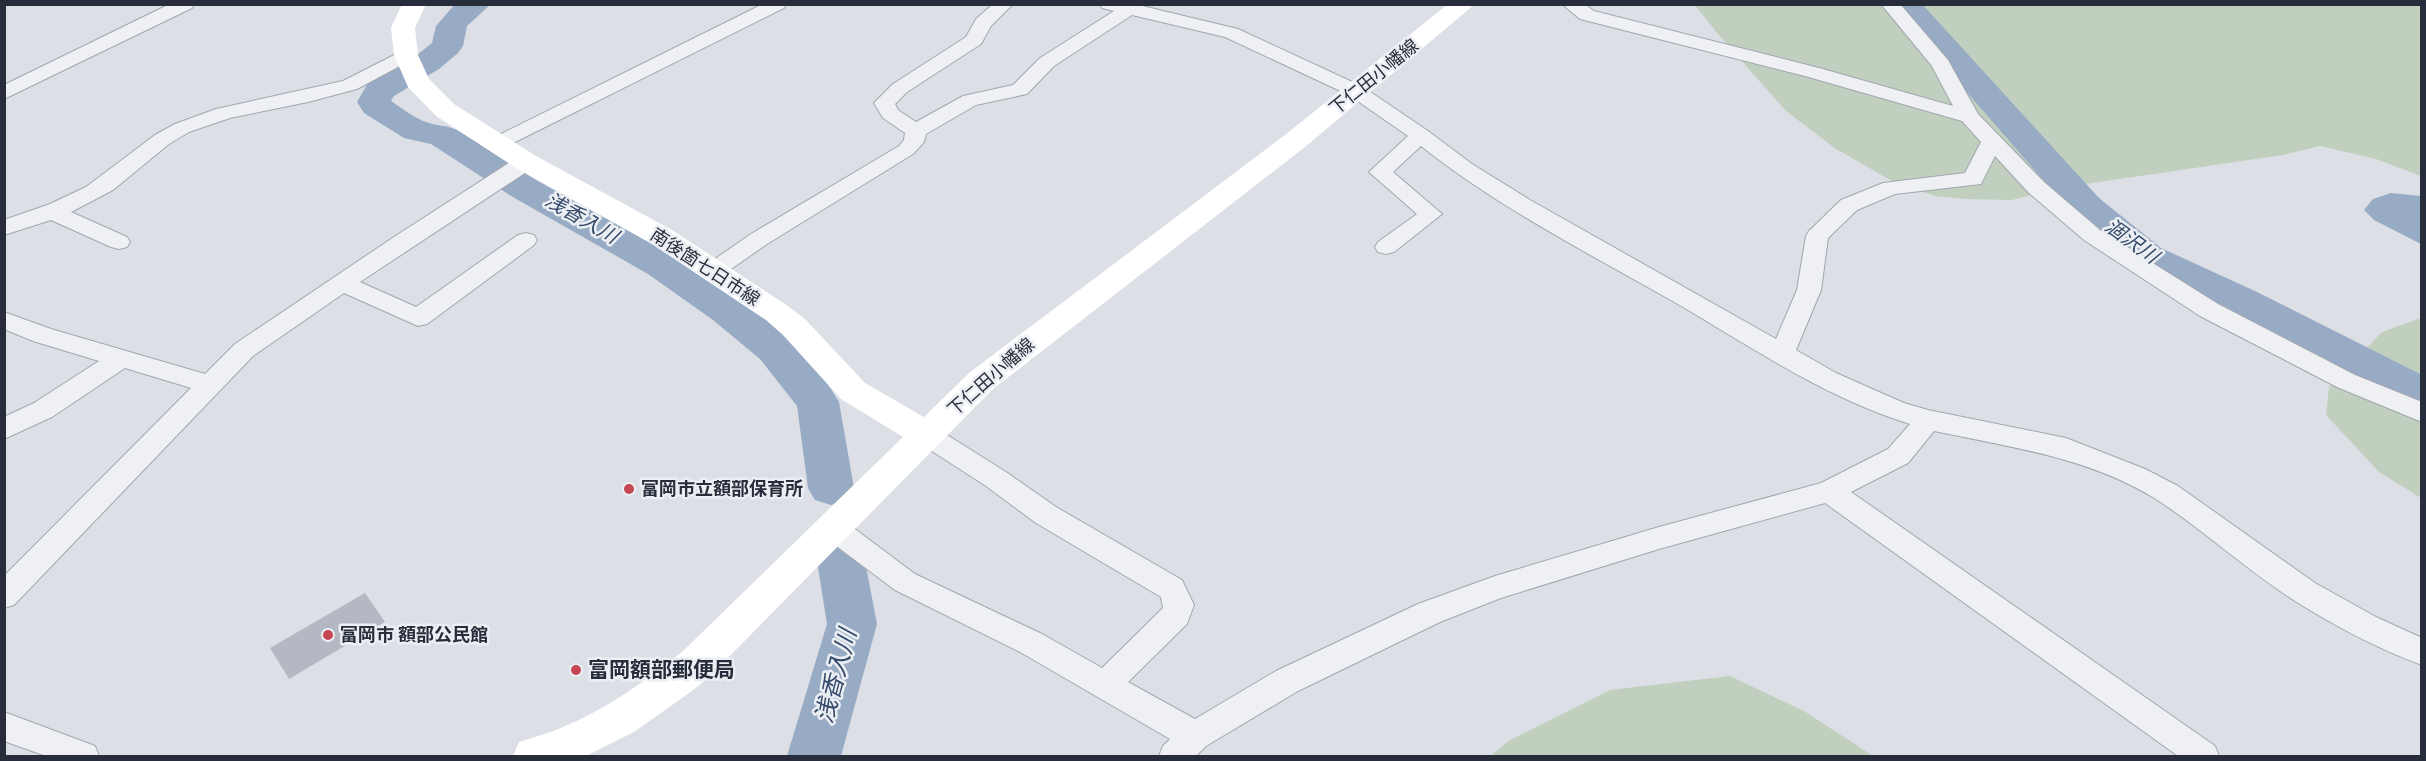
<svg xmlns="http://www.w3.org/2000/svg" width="2426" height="761" viewBox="0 0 2426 761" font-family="'Public Sans','Noto Sans JP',sans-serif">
<rect width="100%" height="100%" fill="#dcdfe5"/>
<!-- green -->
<g fill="#c1cfbe">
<path d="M1695,5H2421V176L2376,159L2320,146L2283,155L2058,188L2012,200L1965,199L1935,196L1894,182L1836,149L1786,111L1717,33Z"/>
<path d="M2421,318V498L2379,472L2326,415L2329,387L2382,332Z"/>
<path d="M1730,676L1804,711L1873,756H1490L1510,740L1610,690Z"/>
</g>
<!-- water -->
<path fill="#98abc4" d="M2391,193L2421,196V244L2374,220L2364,210L2373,199Z"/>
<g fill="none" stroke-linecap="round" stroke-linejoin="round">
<!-- river -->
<g fill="#98abc4" fill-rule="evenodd">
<path d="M455,4H491L467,26L463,46L458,53L439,69L394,96L391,101C402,108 414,118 426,122C436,126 447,125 457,130C485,146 510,165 538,181C637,238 781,300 839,402L854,488L847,500L831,505L815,500L808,488L797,406L760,359L713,320L648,274L511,196L431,144L404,138L364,113L357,102L368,83L417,55L432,43L436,26Z"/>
<path d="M1890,4H1922L2099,198L2161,248L2257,292L2422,375V408L2407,404L2229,310L2135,266L2073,214Z"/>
<path d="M841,542L858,547L865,561L877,624L841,756H787L827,624L817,561L824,547Z"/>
</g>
</g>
<!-- building -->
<path fill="#b4b8c2" d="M365,593L385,622L289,679L270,648Z"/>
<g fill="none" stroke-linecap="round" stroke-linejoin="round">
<!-- minor casing -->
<g stroke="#a2a6ae" stroke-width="2">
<g id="minor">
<path d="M170,4H195L192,8L4,99V85Z"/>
<path d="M763,4H787L784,8L503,148L496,150L489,148L486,144L489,140Z"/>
<path d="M993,4H1013L991,26L981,44L907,92L895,104L898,110L916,122L963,96L1013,85L1040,58L1114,11L1102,8L1099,4H1134L1238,29L1363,87L1428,131L1472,164L1530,200L1776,339L1797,290L1806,236L1809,231L1841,200L1883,183L1965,173L1981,142L1962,121L1805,76L1580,19L1562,4H1584L1594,11L1819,68L1953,106L1932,66L1881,4H1900L1948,60L1978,114L2044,182L2100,230L2218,304L2355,375L2422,402V422L2337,387L2200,316L2084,240L2028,192L1995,156L1981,184L1895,194L1857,210L1828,238L1821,290L1796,350L1836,373L1904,403L1928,410L2066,438L2145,469L2178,486L2315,583L2376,617L2422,638V665C2378,649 2335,626 2295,601C2248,571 2206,532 2159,501C2092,458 2011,447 1934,431L1908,463L1851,492L2215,746L2219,756H2178L1825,503L1659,549L1501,598L1440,622L1298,691L1206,746L1196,756H1159L1163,746L1170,739L1020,652L895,590L823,536L819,528L823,520L833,517L843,520L915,574L1042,634L1102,668L1163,608L1161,597L1036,523L986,486L918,442L914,435L918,428L927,425L936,428L1006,472L1056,507L1182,580L1194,605L1187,624L1128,682L1195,719L1276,671L1418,604L1495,576L1659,527L1821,483L1888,449L1910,424C1826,398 1751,347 1676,303C1590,254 1499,208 1421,146L1393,172L1442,214L1394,252L1386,254L1378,252L1375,247L1378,242L1417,214L1369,172L1408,136L1349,95L1225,37L1132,15L1054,66L1027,94L976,105L926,134L924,142L913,154L767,244L721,276L713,279L705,276L701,271L705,266L751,234L899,146L904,140L905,133L883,118L874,103L893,84L966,37L976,19Z"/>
<path d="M406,49L413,51L416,55L413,59L357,89L308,102L230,118L189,132L169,144L113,190L71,212L127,237L130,242L127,247L119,249L111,247L51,220L4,235V220L50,204L86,187L155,135L175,124L216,109L343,81Z"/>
<path d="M526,156L534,157L537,162L534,167L360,282L416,307L518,235L526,233L534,235L537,240L534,245L427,324L418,326L344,293L253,356L14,605L4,608V576L191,388L125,368L52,417L4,439V417L34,403L99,361L33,341L4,329V312L51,329L205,374L235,344L394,237L518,157Z"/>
<path d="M4,712L95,746L99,756H46L4,741Z"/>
</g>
</g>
<!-- minor -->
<use href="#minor" fill="#eef0f4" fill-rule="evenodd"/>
<!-- secondary -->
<path fill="#fff" fill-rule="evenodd" d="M402,4H426L415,28L418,55L429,79L454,104L536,156L672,230L788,306L805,319L865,383L924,417L969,373L1285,135L1448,4H1475L1305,147L993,389L710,676L692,691L634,732L586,756H513L519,742C534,737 549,733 563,727C607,709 645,681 682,652L903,437L841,399L783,335L766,320L652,244L516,168L436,116L408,87L394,55L391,28Z"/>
</g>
<!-- markers -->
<g fill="#c54653" stroke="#ebeef3" stroke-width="2">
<circle cx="629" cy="489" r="6"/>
<circle cx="328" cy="635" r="6"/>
<circle cx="576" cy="670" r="6"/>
</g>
<g text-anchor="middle" stroke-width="5" stroke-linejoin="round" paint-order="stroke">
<!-- street labels -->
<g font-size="18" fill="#272d3a" stroke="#ebeef3">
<text transform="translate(1374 77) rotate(-39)" y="6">下仁田小幡線</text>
<text transform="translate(705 267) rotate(33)" y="6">南後箇七日市線</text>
<text transform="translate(991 377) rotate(-41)" y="6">下仁田小幡線</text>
</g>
<!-- poi labels -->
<g font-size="18" font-weight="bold" fill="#272d3a" stroke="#ebeef3" text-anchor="start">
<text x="641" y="495">富岡市立額部保育所</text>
<text x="340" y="641">富岡市 額部公民館</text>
</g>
<!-- water labels -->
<g font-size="20" font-style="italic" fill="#344a6b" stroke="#ebeef3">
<text transform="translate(582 218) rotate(30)" y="7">浅香入川</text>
<text transform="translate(2132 241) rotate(36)" y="7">涸沢川</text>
</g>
<!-- near-poi labels -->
<g font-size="21" font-weight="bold" fill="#272d3a" stroke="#ebeef3" text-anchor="start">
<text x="588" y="677">富岡額部郵便局</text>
</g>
<!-- near-water labels -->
<g font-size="24" font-style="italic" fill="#344a6b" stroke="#ebeef3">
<text transform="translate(836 676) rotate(-75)" y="8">浅香入川</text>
</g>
</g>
<!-- border -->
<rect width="2426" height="761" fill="none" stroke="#272d3a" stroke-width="12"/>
</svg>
